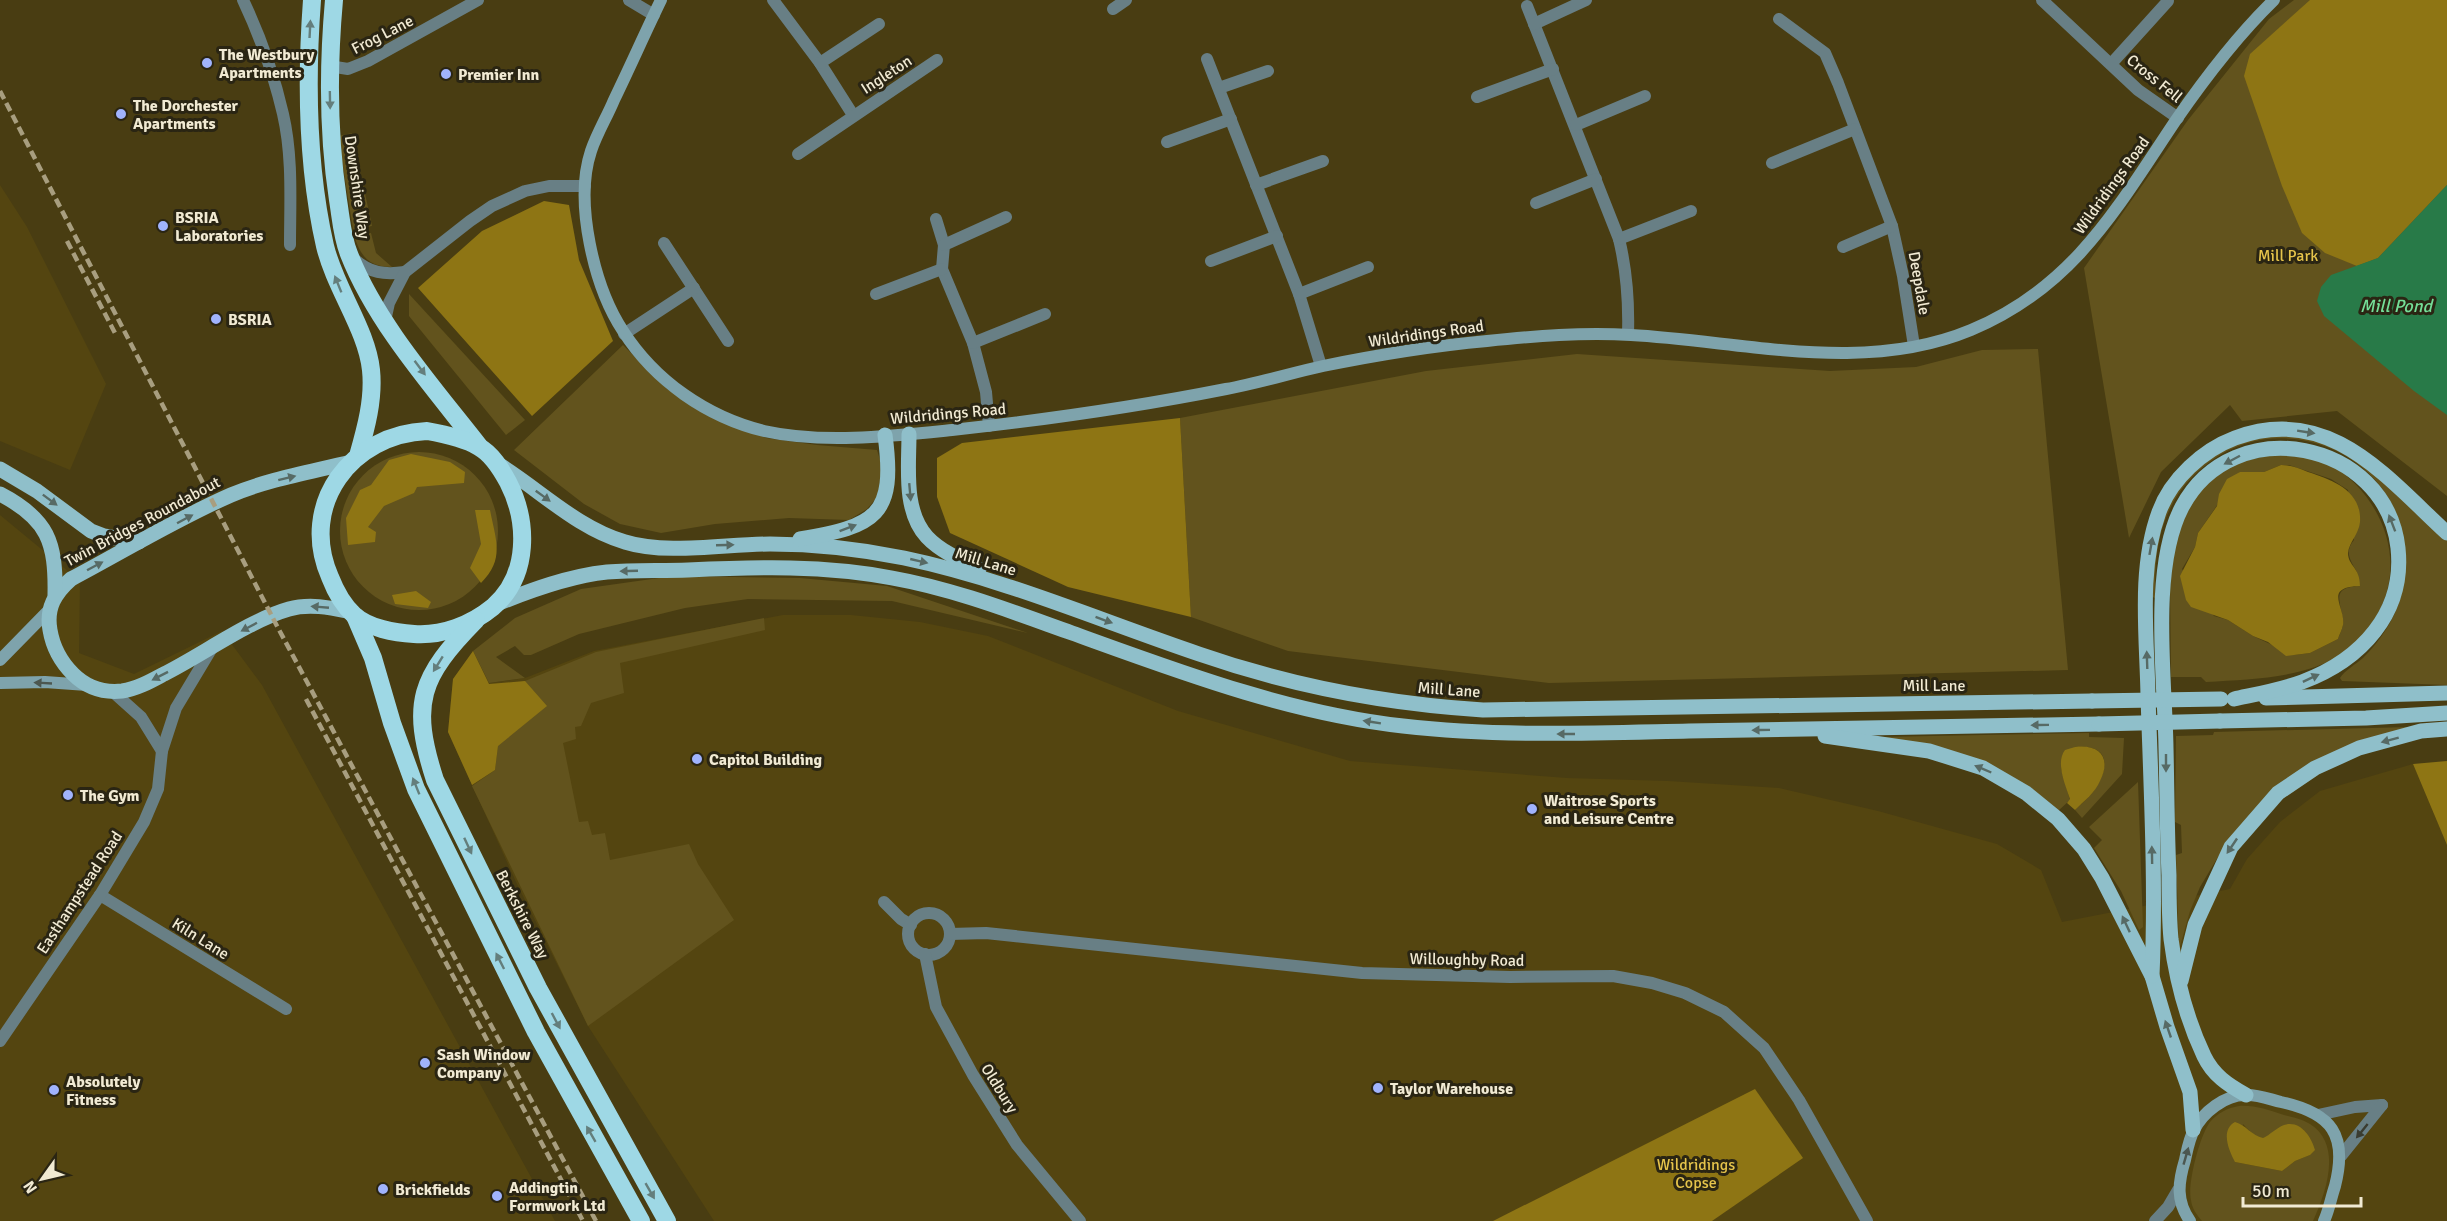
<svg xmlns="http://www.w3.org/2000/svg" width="2447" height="1221" viewBox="0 0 2447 1221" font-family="Signika,sans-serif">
<rect width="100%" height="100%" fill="#493d12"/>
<!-- built -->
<g fill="#544510">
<path d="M0,185L27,227L106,384L70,470L0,441Z"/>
<path d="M0,515L80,581L79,653L134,674L222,631L262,685L555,1221H0Z"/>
<path d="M783,615H851L920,622L988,636L1178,711L1350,761L1567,778L1668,781L1779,788L1878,811L1997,844L2041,870L2062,922L2230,889L2247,859L2280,822L2320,791L2413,764L2447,845V1221H714L588,1026L517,884L448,732L453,679L473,651L490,683L525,678L594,651Z"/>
</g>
<!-- green -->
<g fill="#62531d" fill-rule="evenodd">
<path d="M2294,0H2447V496L2337,411L2242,421L2230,405L2161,472L2129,538L2084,268L2188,120L2269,19Z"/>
<path d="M352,133L372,226L353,229L338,136Z"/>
<path d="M371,233L376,253L392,267C369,267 360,256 354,235Z"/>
<path d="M409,294L525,420L506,435L409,316Z"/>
<path d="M623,345L667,389L711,416L766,438L817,445L877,450L885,476L879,495L867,509L849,520L789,518L715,524L661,533L620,524L584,504L514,450Z"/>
<path d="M2038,349L2068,670L1549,683L1288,651L1191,617L1180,418L1426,371L1577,354L1830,371L1916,367L1982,350Z"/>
<path d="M2264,435L2311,437L2359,458L2447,540V685L2342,681L2340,678C2344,671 2356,664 2363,658C2380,641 2395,619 2401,596C2407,571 2407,540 2397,515C2367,442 2275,415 2211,461C2193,474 2179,489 2170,509C2156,537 2155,568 2155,598L2150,596L2151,574L2163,515L2186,476L2225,447Z"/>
<circle cx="419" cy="531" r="79"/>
<path d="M2281,453C2295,456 2317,456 2330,464C2383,496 2410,565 2374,620C2366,632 2355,646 2343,654C2301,679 2253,679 2206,682L2201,677H2171L2170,586L2175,540L2195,495L2231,464ZM2281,465H2289L2331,479L2348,490L2354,540C2346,550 2348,556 2354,567C2358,572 2358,580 2360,586C2331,587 2340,600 2343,620C2344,626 2340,633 2338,639L2310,653L2294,655L2253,636L2228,620L2214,616L2182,569L2195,547L2198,533L2240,472H2264Z"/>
<path d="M673,576L800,578L887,586L1028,633L892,601L748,599L685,608L579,634L531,655H524L515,646L496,657L525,678L489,683L473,651L515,618L581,589Z"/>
<path d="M764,618L765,630L620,663L624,693L591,703L581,726L575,727L576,739L563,743L579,822L588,821L592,835L605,833L610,860L689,844L698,864L734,920L588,1026L472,786L495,770L505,687L525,681L596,652Z"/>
<path d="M2409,727L2373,738L2238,829L2218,857L2200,887L2190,911L2179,950L2176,855L2182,853L2181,825L2175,822L2176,736L2213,735L2214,732Z"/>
<path d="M2089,733V737L2124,738L2122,774L2082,818L2075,810C2081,804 2090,797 2095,789C2111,764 2108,744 2075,747L2061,768L2070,800L2058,811L2038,794L1881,737Z"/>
<path d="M2138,782L2143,927L2139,930L2121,891L2094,848L2102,840L2089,827Z"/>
<path d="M2239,1106C2255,1105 2268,1110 2284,1115C2292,1117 2302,1119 2310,1124C2343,1145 2326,1192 2313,1221H2202C2197,1215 2192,1209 2191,1200C2187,1184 2200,1135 2210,1122C2218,1113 2227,1108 2239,1106ZM2243,1124C2247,1128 2255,1138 2262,1138C2278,1139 2277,1115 2304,1130L2310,1155L2295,1161L2282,1171L2235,1162Z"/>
</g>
<!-- forest -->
<g fill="#8e7514">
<path d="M2310,0H2447V185L2378,258L2357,266L2325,253L2302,233L2282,186L2244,76L2250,54Z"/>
<path d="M544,201L569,205L579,260L613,341L532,416L418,288L482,231Z"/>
<path d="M1180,418L1191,617L1068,587L950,533L937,497V458L962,443Z"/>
<path d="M411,454L450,462L465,472L464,483L417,487L414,493L384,506L368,527L376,532L375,542L348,545L346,518L360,490L371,485L389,460Z"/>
<path d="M2281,465C2291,465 2299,468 2308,472C2333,480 2362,491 2360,522C2359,534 2349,542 2348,553C2348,566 2360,567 2360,586C2322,587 2346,607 2343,625C2342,630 2339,635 2338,639L2310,653L2286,656L2268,642L2253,636L2228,620L2191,607L2186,600L2180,576L2195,547L2198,533L2217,506L2219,494L2227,479L2240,472H2264Z"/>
<path d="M475,510H490C496,541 505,559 481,583L470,568L481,544Z"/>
<path d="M416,591L431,602L428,608L395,604L392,595Z"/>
<path d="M473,651L489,684L525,681L547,706L498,746L495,770L472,785L448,732L453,679Z"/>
<path d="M2075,747C2099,744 2112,757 2100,781C2095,793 2084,801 2075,810L2067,803L2070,799C2066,786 2055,763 2065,750Z"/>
<path d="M2447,761V845L2413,764Z"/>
<path d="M1755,1089L1803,1158L1712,1221H1493Z"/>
<path d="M2235,1122C2246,1125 2252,1136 2263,1138C2270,1135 2276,1128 2284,1125C2300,1120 2311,1136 2315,1150L2310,1155L2295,1161L2282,1171L2235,1162C2229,1151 2220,1130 2235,1122Z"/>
</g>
<!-- water -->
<path fill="#287a48" d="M2447,185V415L2414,391L2324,316L2317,301L2321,287L2331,275L2378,258Z"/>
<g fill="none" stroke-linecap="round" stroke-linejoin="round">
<!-- street -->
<g stroke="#687f85" stroke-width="12">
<path d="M243,0C260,36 274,75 283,114C293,157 290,202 290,245"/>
<path d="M629,0L654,15"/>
<path d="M773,0L820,63L853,115"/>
<path d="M2042,0L2138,90L2178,118"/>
<path d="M1527,6L1619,239C1627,272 1629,301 1628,334"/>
<path d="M1113,9L1126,0"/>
<path d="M1779,19L1825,53L1838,83L1892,226L1903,276L1914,346"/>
<path d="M1534,24L1586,0"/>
<path d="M1207,59L1299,294L1321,366"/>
<path d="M820,63L879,24"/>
<path d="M2111,64L2168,1"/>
<path d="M329,66L348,69L368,61L478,0"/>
<path d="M1219,88L1268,71"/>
<path d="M1477,97L1553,69"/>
<path d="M1576,125L1645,96"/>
<path d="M1167,142L1231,119"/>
<path d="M798,154L937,60"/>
<path d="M1772,163L1855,129"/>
<path d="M1256,185L1323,161"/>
<path d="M1536,203L1596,179"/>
<path d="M936,219L944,245L942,269L973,343L986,392L989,426"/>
<path d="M1619,239L1691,211"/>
<path d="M664,243L728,341"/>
<path d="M944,245L1006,217"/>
<path d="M1843,247L1892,226"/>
<path d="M354,259C370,273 384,275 405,272"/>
<path d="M1211,261L1277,236"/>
<path d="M876,294L942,269"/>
<path d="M1299,294L1368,267"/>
<path d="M385,321L389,303L405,272L470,221L492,206L525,191L549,186H585"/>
<path d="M624,334L694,288"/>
<path d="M973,343L1045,314"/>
<path d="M112,691L141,717L162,751"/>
<path d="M100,895L286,1009"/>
<path d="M884,902L901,919L911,925"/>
<circle cx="929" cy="934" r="21"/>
<path d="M950,934L986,933L1362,973L1510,977L1613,976L1652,983L1685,993L1724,1012L1764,1048L1799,1100L1867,1221"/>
<path d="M925,954L936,1007L973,1075L1017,1145L1080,1221"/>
<path d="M0,1041L100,895L144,822L158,789L162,751L176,708L212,648"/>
<path d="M2318,1115L2355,1107L2382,1105"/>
<path d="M2341,1156L2382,1105"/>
<path d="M2155,1221L2168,1207L2178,1190"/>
</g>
<!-- secondary -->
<g stroke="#7ea3ac" stroke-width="12">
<path d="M661,0C645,33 630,67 614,100C607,117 597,133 591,151C574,202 594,287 623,331C655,381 707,417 764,431C822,444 893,436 952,430C1044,420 1135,407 1226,389C1259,383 1291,373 1323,366C1377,355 1432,346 1487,341C1535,336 1583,332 1631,335C1743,341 1863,375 1971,330C2074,287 2117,208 2176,120C2205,78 2237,36 2274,0"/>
<path d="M0,660L50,609"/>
<path d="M0,683L45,682L87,685"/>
<path d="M2190,1221C2176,1201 2178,1183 2185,1160C2187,1151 2189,1139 2194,1130C2203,1112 2225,1095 2245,1095C2256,1094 2269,1099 2281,1102C2332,1113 2348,1135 2335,1186C2331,1198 2329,1210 2324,1221"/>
</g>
<!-- primary -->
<g stroke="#8fbfca" stroke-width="15">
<path d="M909,434C909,467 903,511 927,537C940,551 962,561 979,569"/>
<path d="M351,462C311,472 269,479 231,495C176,519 124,551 71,579C55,593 46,608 50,630C53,648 60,661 73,674C86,687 103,693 122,691C137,689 151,681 164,674C202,655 250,620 289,609C310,603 332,608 352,612"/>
<path d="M498,464C540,490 577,528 625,542C666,555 726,544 770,544C814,544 860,549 904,558C1005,579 1101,621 1199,654C1291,686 1386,704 1483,710L2092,701"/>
<path d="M0,469L37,491L91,531L104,536L139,542"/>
<path d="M0,494C48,519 56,542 55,595"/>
<path d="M800,539C876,526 896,516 885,435"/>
<path d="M497,604C531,590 569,576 607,572C634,570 661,571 688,570C757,567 824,565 892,578C954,589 1013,612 1072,633C1180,672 1288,713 1403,726C1498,737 1594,733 1689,731C1826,729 1962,726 2099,724"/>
<path d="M2266,698L2447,693"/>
<path d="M2234,699C2257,694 2280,690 2302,682C2361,660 2405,613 2398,548C2386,440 2233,410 2182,507C2150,568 2165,679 2166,748C2167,790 2167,833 2169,875C2169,896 2169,918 2171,939C2176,978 2187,1020 2204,1056C2213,1075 2228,1085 2246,1095"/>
<path d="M2220,721L2366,718L2447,713"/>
<path d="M1825,736L1929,751L1983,768L2026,793L2058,819L2084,849L2102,878L2152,976L2167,1027L2190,1092L2193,1130"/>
<path d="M2152,976C2156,883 2151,789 2148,696C2147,636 2138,569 2159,512C2171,479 2203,450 2235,438C2329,403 2386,477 2447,533"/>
<path d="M2181,981L2195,925L2231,847L2278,793L2315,768L2359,748L2421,731L2447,729"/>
</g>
<!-- highway -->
<g stroke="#9ed8e5" stroke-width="18">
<path d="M312,0C306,81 307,167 325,246C335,288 367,330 371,370C374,399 366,428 358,456"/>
<path d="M334,0C328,67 328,134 338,200C341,218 342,237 349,254C376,323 433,387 479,446"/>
<path d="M427,431C444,434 464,438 479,447C492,454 501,469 508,482C528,521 530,575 493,607C471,625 442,636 414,634C395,633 368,628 354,615C343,605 335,590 330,577C298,504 352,434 427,431Z"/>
<path d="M355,616L373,658L392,723L416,789L536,1032L641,1221"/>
<path d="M476,620C420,677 410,703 435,780L538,988L667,1221"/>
</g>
<!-- rail -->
<g stroke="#a89e7f" stroke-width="4.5" stroke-dasharray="9 4.5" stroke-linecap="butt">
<path d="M0,91L277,626L596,1221"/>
<path d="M67,241L116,335"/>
<path d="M306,699L583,1221"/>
</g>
<!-- primary-bridge -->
<g stroke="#8fbfca" stroke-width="15">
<path d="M2092,701L2221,699"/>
<path d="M2099,724L2220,721"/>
</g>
</g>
<!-- one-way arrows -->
<defs><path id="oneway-solid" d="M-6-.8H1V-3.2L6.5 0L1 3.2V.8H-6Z" transform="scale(1.5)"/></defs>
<g fill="#647e7c">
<use href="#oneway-solid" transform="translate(310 29) rotate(-87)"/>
<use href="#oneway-solid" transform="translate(330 100) rotate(89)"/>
<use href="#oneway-solid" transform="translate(338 284) rotate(-112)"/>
<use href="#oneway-solid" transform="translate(420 368) rotate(53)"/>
<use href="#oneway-solid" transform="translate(438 664) rotate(122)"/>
<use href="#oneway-solid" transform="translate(416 786) rotate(-112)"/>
<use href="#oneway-solid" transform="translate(468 846) rotate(65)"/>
<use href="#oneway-solid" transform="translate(500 961) rotate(-117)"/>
<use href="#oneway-solid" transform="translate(556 1021) rotate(62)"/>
<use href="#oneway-solid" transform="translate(591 1134) rotate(-120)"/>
<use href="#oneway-solid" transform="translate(650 1191) rotate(60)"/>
</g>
<g fill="#576a65">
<use href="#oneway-solid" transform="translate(2306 432) rotate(9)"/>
<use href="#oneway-solid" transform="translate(2232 460) rotate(152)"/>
<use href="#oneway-solid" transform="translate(287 478) rotate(-14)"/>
<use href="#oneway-solid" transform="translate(910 492) rotate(85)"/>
<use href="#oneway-solid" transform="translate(543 496) rotate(36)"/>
<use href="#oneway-solid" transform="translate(50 500) rotate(37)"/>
<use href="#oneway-solid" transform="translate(185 519) rotate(-28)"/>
<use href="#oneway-solid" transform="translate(2392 523) rotate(-111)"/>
<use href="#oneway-solid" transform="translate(848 528) rotate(-21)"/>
<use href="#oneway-solid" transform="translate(725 545) rotate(-2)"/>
<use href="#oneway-solid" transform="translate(2151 546) rotate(-80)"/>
<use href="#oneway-solid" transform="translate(919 561) rotate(13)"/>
<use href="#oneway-solid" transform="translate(95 566) rotate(-28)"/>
<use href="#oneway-solid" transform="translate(629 571) rotate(178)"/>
<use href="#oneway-solid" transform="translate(320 607) rotate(-175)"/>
<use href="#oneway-solid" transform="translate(1104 620) rotate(20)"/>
<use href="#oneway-solid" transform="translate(249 627) rotate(152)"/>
<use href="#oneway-solid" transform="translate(2147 660) rotate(-92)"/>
<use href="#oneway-solid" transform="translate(160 676) rotate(153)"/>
<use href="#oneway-solid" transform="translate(2311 678) rotate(-25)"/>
<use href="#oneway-solid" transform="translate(1372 722) rotate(-171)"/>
<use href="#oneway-solid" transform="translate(2040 725) rotate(179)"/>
<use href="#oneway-solid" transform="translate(1761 730) rotate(179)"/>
<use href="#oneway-solid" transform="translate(1566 734) rotate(-180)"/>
<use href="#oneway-solid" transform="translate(2390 740) rotate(165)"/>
<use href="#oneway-solid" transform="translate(2166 763) rotate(90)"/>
<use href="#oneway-solid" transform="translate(1983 769) rotate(-157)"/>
<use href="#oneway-solid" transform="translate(2232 846) rotate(124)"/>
<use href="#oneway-solid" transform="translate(2152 855) rotate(-91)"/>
<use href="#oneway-solid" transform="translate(2126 924) rotate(-115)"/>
<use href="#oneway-solid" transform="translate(2168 1029) rotate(-109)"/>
</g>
<g fill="#4c5750">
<use href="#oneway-solid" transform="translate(43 683) rotate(-177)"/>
<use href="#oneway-solid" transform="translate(2186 1156) rotate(-74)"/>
</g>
<use fill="#3a3c30" href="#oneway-solid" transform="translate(2362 1131) rotate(129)"/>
<!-- markers -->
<g fill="#a0b3fd" stroke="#2a2513" stroke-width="2">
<circle cx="207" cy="63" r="6"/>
<circle cx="446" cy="74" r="6"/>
<circle cx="121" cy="114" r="6"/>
<circle cx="163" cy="226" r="6"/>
<circle cx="216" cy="319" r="6"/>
<circle cx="697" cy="759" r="6"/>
<circle cx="68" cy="795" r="6"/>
<circle cx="1532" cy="809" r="6"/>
<circle cx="425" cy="1063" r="6"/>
<circle cx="1378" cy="1088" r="6"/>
<circle cx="54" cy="1090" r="6"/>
<circle cx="383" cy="1189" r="6"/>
<circle cx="497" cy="1196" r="6"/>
</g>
<g text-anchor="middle" stroke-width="6" stroke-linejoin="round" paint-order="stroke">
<!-- street labels -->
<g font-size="16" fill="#f1ead3" stroke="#2a2513">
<text transform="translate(382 34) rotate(-27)" y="6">Frog Lane</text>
<text transform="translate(886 74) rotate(-33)" y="6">Ingleton</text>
<text transform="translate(2155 78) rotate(39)" y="6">Cross Fell</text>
<text transform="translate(2111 185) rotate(-54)" y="6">Wildridings Road</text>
<text transform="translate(358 187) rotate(82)" y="6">Downshire Way</text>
<text transform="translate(1920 283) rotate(80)" y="6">Deepdale</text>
<text transform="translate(1426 333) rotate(-8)" y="6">Wildridings Road</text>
<text transform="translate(948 413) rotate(-5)" y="6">Wildridings Road</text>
<text transform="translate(142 521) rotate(-28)" y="6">Twin Bridges Roundabout</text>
<text transform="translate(986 561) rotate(17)" y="6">Mill Lane</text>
<text x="1934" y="691">Mill Lane</text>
<text transform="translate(1449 689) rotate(4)" y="6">Mill Lane</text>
<text transform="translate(79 892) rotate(-57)" y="6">Easthampstead Road</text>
<text transform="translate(523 914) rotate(63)" y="6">Berkshire Way</text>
<text transform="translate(201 938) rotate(32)" y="6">Kiln Lane</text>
<text transform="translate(1467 959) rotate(1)" y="6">Willoughby Road</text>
<text transform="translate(1000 1088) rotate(58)" y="6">Oldbury</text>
</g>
<!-- poi labels -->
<g font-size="16" font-weight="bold" fill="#f1ead3" stroke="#2a2513" text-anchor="start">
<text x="219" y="60">The Westbury<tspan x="219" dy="18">Apartments</tspan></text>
<text x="458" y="80">Premier Inn</text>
<text x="133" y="111">The Dorchester<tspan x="133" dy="18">Apartments</tspan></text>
<text x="175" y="223">BSRIA<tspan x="175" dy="18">Laboratories</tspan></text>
<text x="228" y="325">BSRIA</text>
<text x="709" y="765">Capitol Building</text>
<text x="80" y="801">The Gym</text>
<text x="1544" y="806">Waitrose Sports<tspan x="1544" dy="18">and Leisure Centre</tspan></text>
<text x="437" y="1060">Sash Window<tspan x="437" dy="18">Company</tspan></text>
<text x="66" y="1087">Absolutely<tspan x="66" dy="18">Fitness</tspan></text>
<text x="1390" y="1094">Taylor Warehouse</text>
<text x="509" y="1193">Addingtin<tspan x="509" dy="18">Formwork Ltd</tspan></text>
<text x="395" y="1195">Brickfields</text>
</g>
<!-- park labels -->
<g font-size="16" fill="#e6c44b" stroke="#2a2513">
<text x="2288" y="261">Mill Park</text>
<text x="1696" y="1170">Wildridings<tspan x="1696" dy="18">Copse</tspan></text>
</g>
<!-- water labels -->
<g font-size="18" font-style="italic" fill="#74de97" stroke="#2a2513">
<text x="2396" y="312">Mill Pond</text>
</g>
</g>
<!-- north arrow -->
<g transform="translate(42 1179) rotate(236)" stroke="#2a2513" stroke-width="4.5" paint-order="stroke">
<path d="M0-4.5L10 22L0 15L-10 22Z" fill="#f1ead3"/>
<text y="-9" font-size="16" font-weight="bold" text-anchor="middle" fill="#f1ead3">N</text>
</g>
<!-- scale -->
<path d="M2243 1197v9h118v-9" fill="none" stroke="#f1ead3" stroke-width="3"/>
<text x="2252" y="1197" font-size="18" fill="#f1ead3" stroke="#2a2513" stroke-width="4.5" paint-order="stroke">50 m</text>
</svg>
